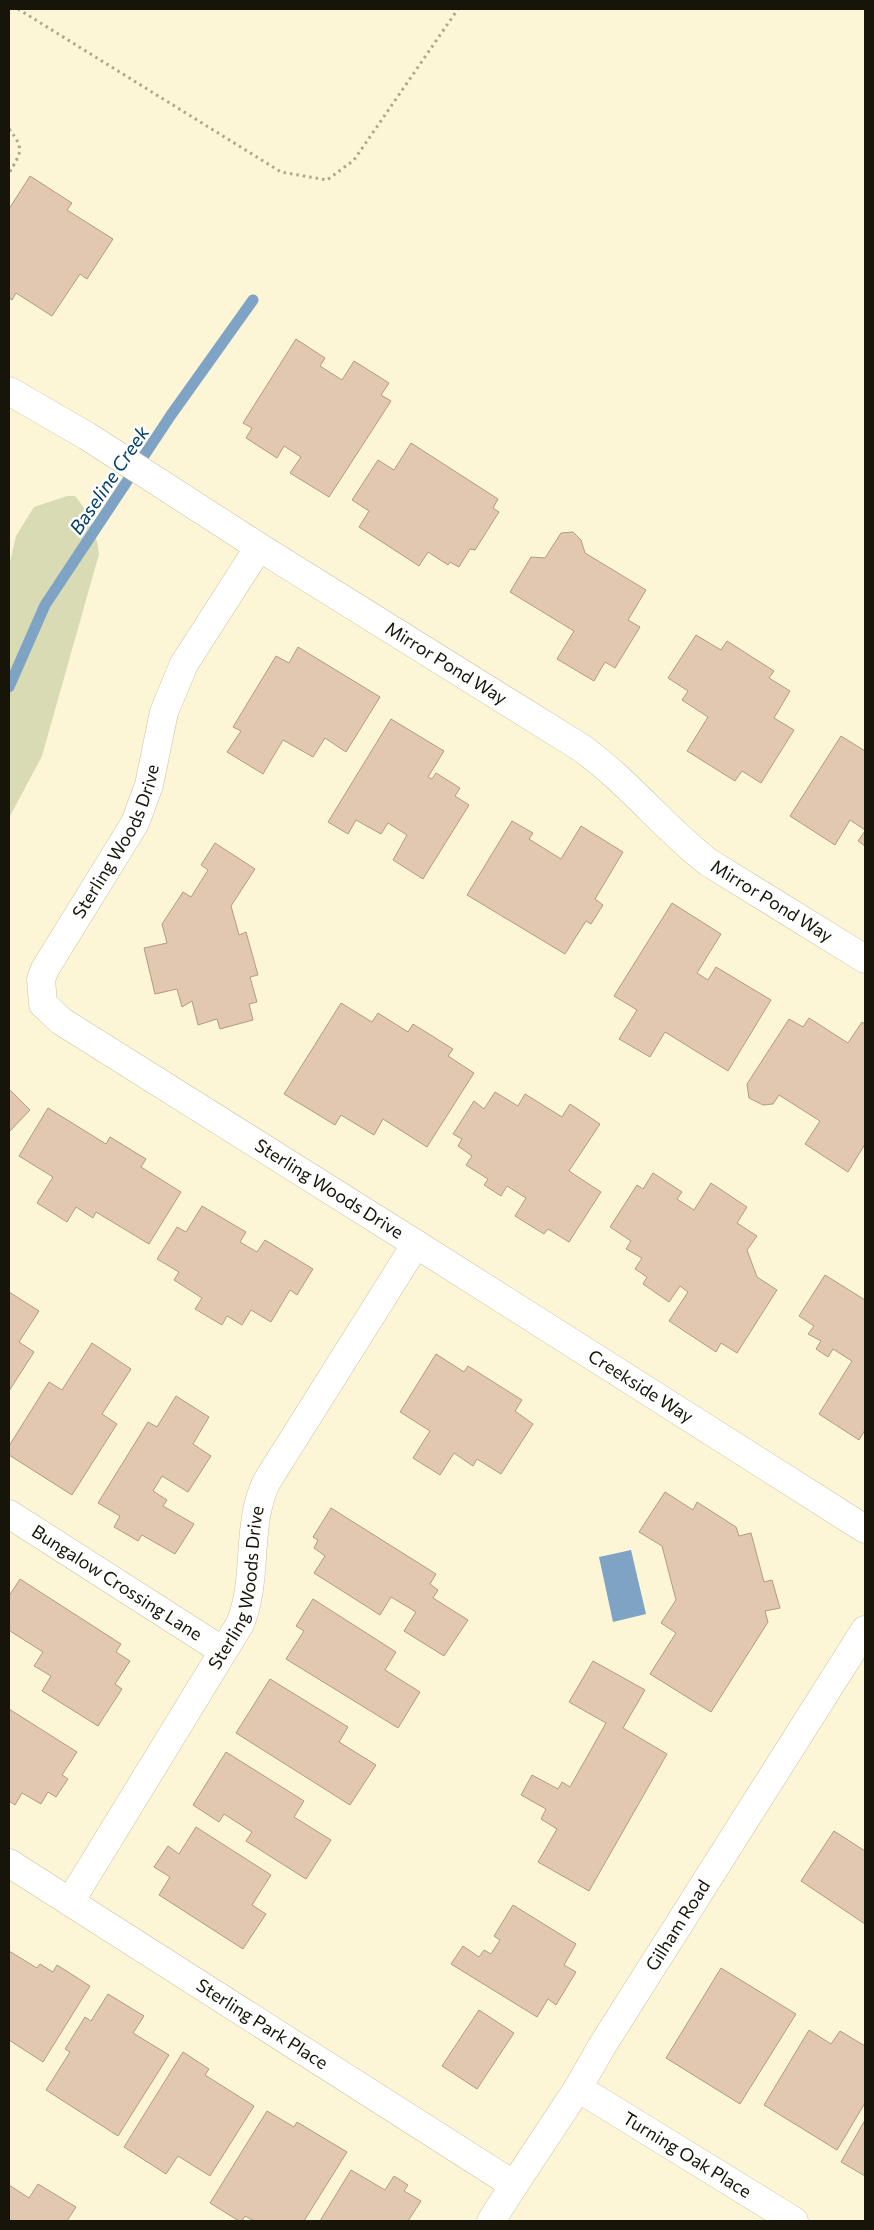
<svg xmlns="http://www.w3.org/2000/svg" width="874" height="2230" viewBox="0 0 874 2230" font-family="Commissioner,sans-serif">
<rect width="100%" height="100%" fill="#fcf6d6"/>
<!-- green -->
<path fill="#d8dbb4" d="M67,496H75C90,513 96,532 99,554L42,756L9,818V566L16,536L34,507Z"/>
<!-- water -->
<path fill="#7fa3c5" d="M631,1550L646,1614L613,1622L599,1557Z"/>
<g fill="none" stroke-linecap="round" stroke-linejoin="round">
<!-- stream -->
<path stroke="#7fa3c5" stroke-width="11" d="M9,687L45,605L171,415L253,300"/>
</g>
<!-- building -->
<g fill="#e2c7b1" stroke="#b39a84">
<path d="M30,176L72,203L67,210L113,239L87,279L80,274L52,316L16,293L12,300L9,298V209Z"/>
<path d="M296,339L325,358L320,366L342,380L354,361L389,383L381,395L391,401L329,497L290,473L301,457L284,446L277,458L246,438L252,428L243,423Z"/>
<path d="M411,443L498,499L493,508L499,512L475,550L470,549L459,567L450,562L448,565L428,552L419,566L359,527L369,511L352,500L378,460L394,470Z"/>
<path d="M573,532L581,540L585,553L646,590L628,620L640,627L615,668L605,662L594,681L557,659L574,631L510,592L531,557L545,558L561,533Z"/>
<path d="M696,635L721,650L727,641L774,671L769,678L790,691L774,718L794,730L761,783L742,771L735,781L687,751L708,717L682,700L688,691L668,678Z"/>
<path d="M298,647L380,697L346,752L325,738L313,757L283,740L263,774L227,752L241,731L233,727L276,656L289,663Z"/>
<path d="M391,719L444,751L428,777L432,779L436,773L460,788L455,796L469,805L423,879L393,860L407,835L388,823L381,834L356,820L348,834L328,822Z"/>
<path d="M841,736L865,751V830L850,820L835,845L790,816Z"/>
<path d="M512,821L533,833L529,839L561,859L581,826L623,852L595,899L603,905L591,924L586,921L565,954L467,895Z"/>
<path d="M865,831V846L858,841Z"/>
<path d="M215,843L255,869L231,906L239,935L246,932L258,975L250,977L257,1002L249,1004L253,1020L220,1029L217,1019L198,1025L192,1001L182,1007L177,989L155,994L144,948L167,943L162,924L183,892L191,897L208,870L201,865Z"/>
<path d="M672,903L721,934L697,973L708,980L716,967L771,1000L728,1071L665,1032L650,1057L619,1039L637,1010L614,996Z"/>
<path d="M341,1003L372,1022L378,1013L408,1032L413,1024L453,1049L448,1056L474,1073L427,1147L383,1119L374,1135L341,1115L335,1125L284,1094Z"/>
<path d="M809,1018L848,1043L862,1022L865,1024V1144L848,1172L805,1144L820,1121L779,1095L773,1104L763,1105L749,1098L747,1084L789,1019L803,1027Z"/>
<path d="M9,1089L30,1110L9,1132Z"/>
<path d="M495,1092L518,1106L525,1094L562,1117L570,1104L600,1124L569,1171L601,1192L569,1242L548,1229L544,1234L515,1216L526,1198L507,1186L501,1196L484,1185L488,1179L466,1165L472,1156L458,1146L462,1139L453,1134L474,1101L484,1109Z"/>
<path d="M48,1108L106,1144L110,1137L146,1159L141,1167L181,1192L149,1244L96,1212L93,1218L76,1207L67,1222L37,1203L53,1177L19,1156Z"/>
<path d="M653,1173L682,1192L677,1199L694,1210L711,1183L747,1207L737,1223L757,1236L747,1250L757,1277L777,1290L737,1353L721,1343L716,1352L669,1321L688,1292L680,1286L669,1302L643,1284L647,1277L635,1269L642,1258L626,1249L631,1241L610,1227L637,1185L643,1189Z"/>
<path d="M202,1206L246,1232L240,1242L257,1252L265,1240L313,1269L297,1295L290,1290L271,1322L251,1310L242,1325L227,1316L222,1325L195,1309L202,1298L174,1280L179,1272L157,1259L177,1227L186,1232Z"/>
<path d="M825,1275L865,1300V1430L859,1440L819,1414L852,1361L833,1349L828,1357L816,1349L821,1341L808,1334L814,1326L799,1316Z"/>
<path d="M9,1292L39,1311L19,1342L34,1352L9,1391Z"/>
<path d="M92,1343L131,1369L102,1414L117,1424L72,1495L9,1455V1446L49,1382L62,1390Z"/>
<path d="M436,1354L464,1372L468,1366L522,1400L515,1411L533,1424L501,1474L477,1459L473,1466L454,1453L440,1475L413,1458L430,1431L400,1412Z"/>
<path d="M176,1396L209,1417L193,1444L211,1456L188,1492L162,1476L153,1491L167,1500L163,1506L194,1524L175,1554L142,1535L138,1541L114,1527L120,1516L98,1503L148,1422L157,1427Z"/>
<path d="M665,1492L693,1510L697,1502L736,1527L739,1536L751,1533L764,1582L772,1580L780,1608L765,1611L768,1622L711,1712L650,1674L676,1633L661,1623L676,1600L662,1546L639,1532Z"/>
<path d="M331,1508L436,1574L430,1584L438,1590L433,1598L468,1620L444,1656L404,1631L416,1612L391,1597L380,1615L314,1573L325,1556L314,1548L318,1540L313,1537Z"/>
<path d="M20,1579L121,1644L116,1652L130,1661L115,1684L122,1689L98,1726L42,1691L51,1676L34,1666L43,1652L10,1631L9,1632V1596Z"/>
<path d="M313,1599L396,1652L385,1670L420,1692L398,1728L286,1659L304,1631L296,1626Z"/>
<path d="M593,1661L645,1690L623,1728L667,1754L589,1891L538,1862L557,1829L541,1819L546,1809L521,1795L532,1775L558,1789L562,1782L570,1787L606,1723L569,1702Z"/>
<path d="M270,1679L348,1727L339,1742L376,1765L350,1805L236,1733Z"/>
<path d="M9,1709L77,1752L62,1775L68,1779L56,1797L48,1792L41,1804L22,1793L15,1805L9,1801Z"/>
<path d="M226,1752L304,1801L294,1817L331,1840L306,1879L246,1841L252,1832L224,1814L219,1822L193,1805Z"/>
<path d="M196,1827L271,1875L252,1905L266,1914L243,1949L159,1895L170,1877L154,1867L168,1846L179,1854Z"/>
<path d="M834,1831L865,1851V1924L801,1881Z"/>
<path d="M513,1905L576,1944L564,1965L576,1972L556,2005L548,1999L537,2017L451,1964L463,1946L479,1957L484,1950L491,1954L500,1940L494,1936Z"/>
<path d="M9,1951L37,1968L40,1964L53,1972L57,1965L90,1986L43,2062L9,2040Z"/>
<path d="M721,1968L796,2014L740,2104L666,2058Z"/>
<path d="M108,1994L144,2016L133,2033L169,2055L118,2136L46,2090L70,2052L65,2049L85,2017L91,2021Z"/>
<path d="M479,2010L514,2033L477,2089L442,2066Z"/>
<path d="M809,2030L831,2044L840,2031L865,2046V2103L837,2150L764,2105Z"/>
<path d="M183,2052L209,2069L205,2075L254,2106L210,2176L178,2156L166,2174L124,2147Z"/>
<path d="M267,2111L294,2127L297,2122L347,2152L304,2221H254L245,2216L242,2221H239L210,2203Z"/>
<path d="M865,2120V2176L841,2162Z"/>
<path d="M351,2170L385,2190L394,2176L408,2185L404,2191L421,2201L408,2221H320Z"/>
<path d="M38,2184L76,2207L67,2221H9V2185L29,2198Z"/>
</g>
<g fill="none" stroke-linecap="round" stroke-linejoin="round">
<!-- minor casing -->
<g stroke="#c7c2a3" stroke-width="29">
<g id="minor">
<path id="s1" d="M9,391L87,436L259,547L580,747C628,781 662,826 708,862L865,959"/>
<path id="s2" d="M416,1244L865,1529"/>
<path id="s3" d="M9,1514L223,1651"/>
<path id="s4" d="M9,1863L514,2185L578,2088L602,2046L865,1630"/>
<path id="s5" d="M70,1902L240,1624C259,1578 245,1525 267,1481L416,1244L61,1021L43,1004L41,979L45,969L135,823L149,785L164,712L184,664L259,547"/>
<path id="s6" d="M578,2088L794,2221"/>
</g>
</g>
<!-- tertiary casing -->
<g stroke="#c7c2a3" stroke-width="29">
<path id="tertiary" d="M491,2221L514,2185"/>
</g>
<!-- path -->
<g stroke="#aca78e" stroke-width="3" stroke-dasharray="2.5 4" stroke-linecap="butt">
<path d="M18,9L281,172L327,180L354,160L458,9"/>
<path d="M9,129C25,149 21,153 9,173"/>
</g>
<!-- minor -->
<use href="#minor" stroke="#fff" stroke-width="28"/>
<!-- tertiary -->
<use href="#tertiary" stroke="#fff" stroke-width="28"/>
</g>
<g text-anchor="middle" stroke-width="5" stroke-linejoin="round" paint-order="stroke">
<!-- street labels -->
<g font-size="18" fill="#171509" stroke="#fff">
<text dy="6" stroke="none"><textPath href="#s1" startOffset="515">Mirror Pond Way</textPath></text>
<text dy="6" stroke="none"><textPath href="#s5" startOffset="1379">Sterling Woods Drive</textPath></text>
<text dy="6" stroke="none"><textPath href="#s1" startOffset="920">Mirror Pond Way</textPath></text>
<text transform="translate(329 1189) rotate(32)" y="6">Sterling Woods Drive</text>
<text dy="6" stroke="none"><textPath href="#s2" startOffset="266">Creekside Way</textPath></text>
<text dy="6" stroke="none"><textPath href="#s3" startOffset="128">Bungalow Crossing Lane</textPath></text>
<text dy="6" stroke="none"><textPath href="#s5" startOffset="360">Sterling Woods Drive</textPath></text>
<text dy="6" stroke="none"><textPath href="#s4" startOffset="906">Gilham Road</textPath></text>
<text dy="6" stroke="none"><textPath href="#s4" startOffset="300">Sterling Park Place</textPath></text>
<text dy="6" stroke="none"><textPath href="#s6" startOffset="128">Turning Oak Place</textPath></text>
</g>
<!-- water labels -->
<g font-size="19" font-style="italic" fill="#013f6a" stroke="#fff">
<text transform="translate(109 480) rotate(-56)" y="7">Baseline Creek</text>
</g>
</g>
<!-- border -->
<rect width="874" height="2230" fill="none" stroke="#171509" stroke-width="20"/>
</svg>
